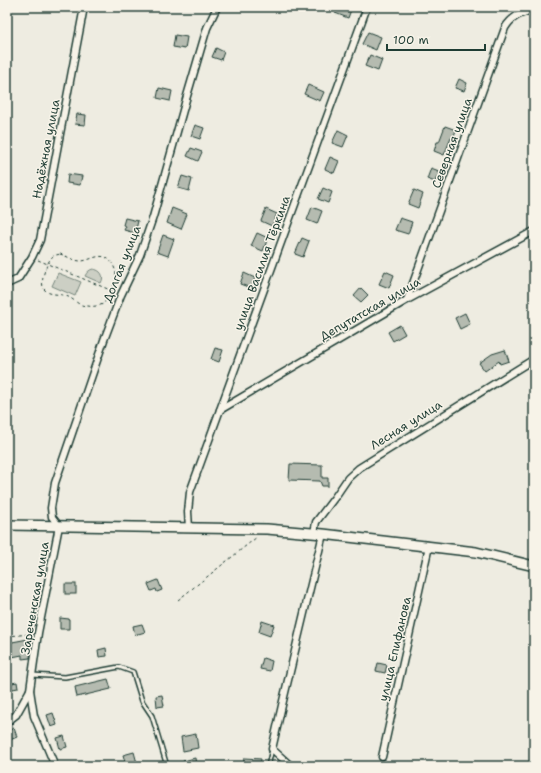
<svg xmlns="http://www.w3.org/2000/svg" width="541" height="773" viewBox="0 0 541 773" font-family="'Shantell Sans',sans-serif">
<rect width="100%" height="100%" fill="#eeece1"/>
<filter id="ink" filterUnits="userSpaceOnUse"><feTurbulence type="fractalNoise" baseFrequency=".025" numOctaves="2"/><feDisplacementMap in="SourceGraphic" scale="8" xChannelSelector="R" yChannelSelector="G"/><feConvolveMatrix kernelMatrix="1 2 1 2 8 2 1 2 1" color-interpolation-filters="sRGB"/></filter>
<g filter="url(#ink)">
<!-- green -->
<g fill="#cccfc4" stroke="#76867c">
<path d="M93,269C101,270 105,276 101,283L85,276C87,272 89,270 93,269Z"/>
<path d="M58,273L81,282L75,296L52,286Z"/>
</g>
<!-- building -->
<g fill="#b5bbb0" stroke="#1f3d34">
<path d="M338,7H352L348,18L335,13Z"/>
<path d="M368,32L381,37L376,50L362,44Z"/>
<path d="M175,35L187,37L185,49L173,47Z"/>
<path d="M216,48L224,52L221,60L212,57Z"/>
<path d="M370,55L382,60L378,71L365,66Z"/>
<path d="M459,79L467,83L464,91L455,88Z"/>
<path d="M308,85L324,92L320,101L304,94Z"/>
<path d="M159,88L172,91L170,101L157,98Z"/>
<path d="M77,114L86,115L85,125L75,124Z"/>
<path d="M195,125L204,128L200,139L191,136Z"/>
<path d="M445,126L456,130L453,139L451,138L444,155L434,151L437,142H439Z"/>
<path d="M338,130L348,135L343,147L332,143Z"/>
<path d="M191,148L202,152L198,161L187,156Z"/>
<path d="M330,157L339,161L334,173L325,169Z"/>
<path d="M431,168L439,171L435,182L427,179Z"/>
<path d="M68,174L82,176L80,185L67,183Z"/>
<path d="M182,176L192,179L189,191L178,188Z"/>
<path d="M323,188L332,192L328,203L318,199Z"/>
<path d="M414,190L423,194L418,208L408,204Z"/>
<path d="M312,207L322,211L317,224L307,220Z"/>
<path d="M172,208L187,214L181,229L167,223Z"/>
<path d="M266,209L277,214L272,226L261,221Z"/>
<path d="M125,218L138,221L135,233L124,230L126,226L123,225Z"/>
<path d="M400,218L412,222L408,234L395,230Z"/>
<path d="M257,233L268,238L263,251L251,246Z"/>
<path d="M163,235L174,239L168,256L157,252Z"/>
<path d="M302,238L309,241L303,257L295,254Z"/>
<path d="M385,271L394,275L389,288L379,284Z"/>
<path d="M244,273L255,278L251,288L240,284Z"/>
<path d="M361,288L368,295L361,302L354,296Z"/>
<path d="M465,313L470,324L460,329L455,318Z"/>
<path d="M400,325L405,334L393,341L388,332Z"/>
<path d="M215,348L223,350L219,362L211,359Z"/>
<path d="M505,350L509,361L500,364L499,361L485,371L479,363L492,354Z"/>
<path d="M290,464L322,465V478H328V486H322L320,481L289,480Z"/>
<path d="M158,580L162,590L157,592L156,589L151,591L148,584Z"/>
<rect x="65" y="584" width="11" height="10"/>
<path d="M60,618L69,619V629H60Z"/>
<path d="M262,621L274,625L270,636L259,632Z"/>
<path d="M142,624L145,632L135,635L133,626Z"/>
<path d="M28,639L31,652L30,658L22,659V655L7,658V643Z"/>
<path d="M106,648L107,656L99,657L98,650Z"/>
<path d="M263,658L272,661L270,671L260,669Z"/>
<path d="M378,663L387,665L385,673L376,671Z"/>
<path d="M108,679L111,689L77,697L75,687Z"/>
<path d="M17,682L18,688L7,690V684Z"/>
<path d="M162,695L164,706L157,707L156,696Z"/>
<path d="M53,713L57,725L51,727L47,715Z"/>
<path d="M14,728L17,737L10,740L7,731Z"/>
<path d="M196,734L198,748L183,751L181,737Z"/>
<path d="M64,736L67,747L60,749L57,738Z"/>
<path d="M134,752L137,763L126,765L123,755Z"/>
<path d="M195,758L196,765L191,766H184L183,761Z"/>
<path d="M244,758L261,759L260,766H243Z"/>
</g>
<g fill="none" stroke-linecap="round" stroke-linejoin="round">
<!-- lane casing -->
<g stroke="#1f3d34" stroke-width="6">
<g id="lane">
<path d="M32,675L65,677L119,667L133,672L142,701L152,716L167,766"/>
<path d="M268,766L272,749"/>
</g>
</g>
<!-- street casing -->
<g stroke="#1f3d34" stroke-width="9">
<g id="street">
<path d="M7,284L18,279L32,257L40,240L84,7"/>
<path d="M407,300L505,28C513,15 521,14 534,9"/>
<path d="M220,410L407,300L534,231"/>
<path d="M189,528L188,512L190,492L367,7"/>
<path d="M314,533L316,522L335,497L348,478L359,468L534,359"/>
<path d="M7,722L16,715L30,690"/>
<path d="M382,757L429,546"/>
<path d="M55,766L34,716L30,690L38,633L59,526L52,517L51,508L55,483L104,340L121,295L140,255L153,217L187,96L207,28L217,7"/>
<path d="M291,766L272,749L283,701L323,534"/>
</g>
</g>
<!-- secondary casing -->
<g stroke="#1f3d34" stroke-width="12">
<path id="secondary" d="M7,525L267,529L323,534L476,552L534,566"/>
</g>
<!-- path -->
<g stroke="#1f3d34" stroke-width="1" stroke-dasharray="3 3" stroke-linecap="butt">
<path d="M60,254C67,256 74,261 81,261C89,261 99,253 107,258C112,261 117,271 116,277C116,282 107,301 103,304C99,306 92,307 88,306C77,306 75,299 66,296C59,293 49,296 44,289C39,282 47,262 52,257C54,255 57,255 60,254Z"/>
<path d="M38,260L115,292"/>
<path d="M178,600L257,537"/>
<path d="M7,636L32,634"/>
</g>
<!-- lane -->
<use href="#lane" stroke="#f7f3e8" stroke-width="3"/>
<!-- street -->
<use href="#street" stroke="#f7f3e8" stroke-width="6"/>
<!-- secondary -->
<use href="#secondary" stroke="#f7f3e8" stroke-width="9"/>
</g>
</g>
<g text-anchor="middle" stroke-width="3" stroke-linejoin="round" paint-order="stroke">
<!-- street labels -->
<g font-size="12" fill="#1f3d34" stroke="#f7f3e8">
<text transform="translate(452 143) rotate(-70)" y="4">Северная улица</text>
<text transform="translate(46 149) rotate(-79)" y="4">Надёжная улица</text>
<text transform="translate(262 263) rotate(-70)" y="4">улица Василия Тёркина</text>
<text transform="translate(122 264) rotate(-68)" y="4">Долгая улица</text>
<text transform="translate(370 309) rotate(-30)" y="4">Депутатская улица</text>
<text transform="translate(406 425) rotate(-32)" y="4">Лесная улица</text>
<text transform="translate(35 598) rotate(-80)" y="4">Зареченская улица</text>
<text transform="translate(395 649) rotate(-77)" y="4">улица Епифанова</text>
</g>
</g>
<!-- margin -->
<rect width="541" height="773" fill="none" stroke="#f7f3e8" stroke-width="24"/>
<rect x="12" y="12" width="517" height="749" fill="none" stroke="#1f3d34" stroke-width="1.5" filter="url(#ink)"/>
<!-- scale -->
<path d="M387 44v6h98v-6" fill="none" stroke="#1f3d34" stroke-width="2"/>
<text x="393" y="44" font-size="12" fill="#1f3d34" stroke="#f7f3e8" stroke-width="3" paint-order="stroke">100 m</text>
</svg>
